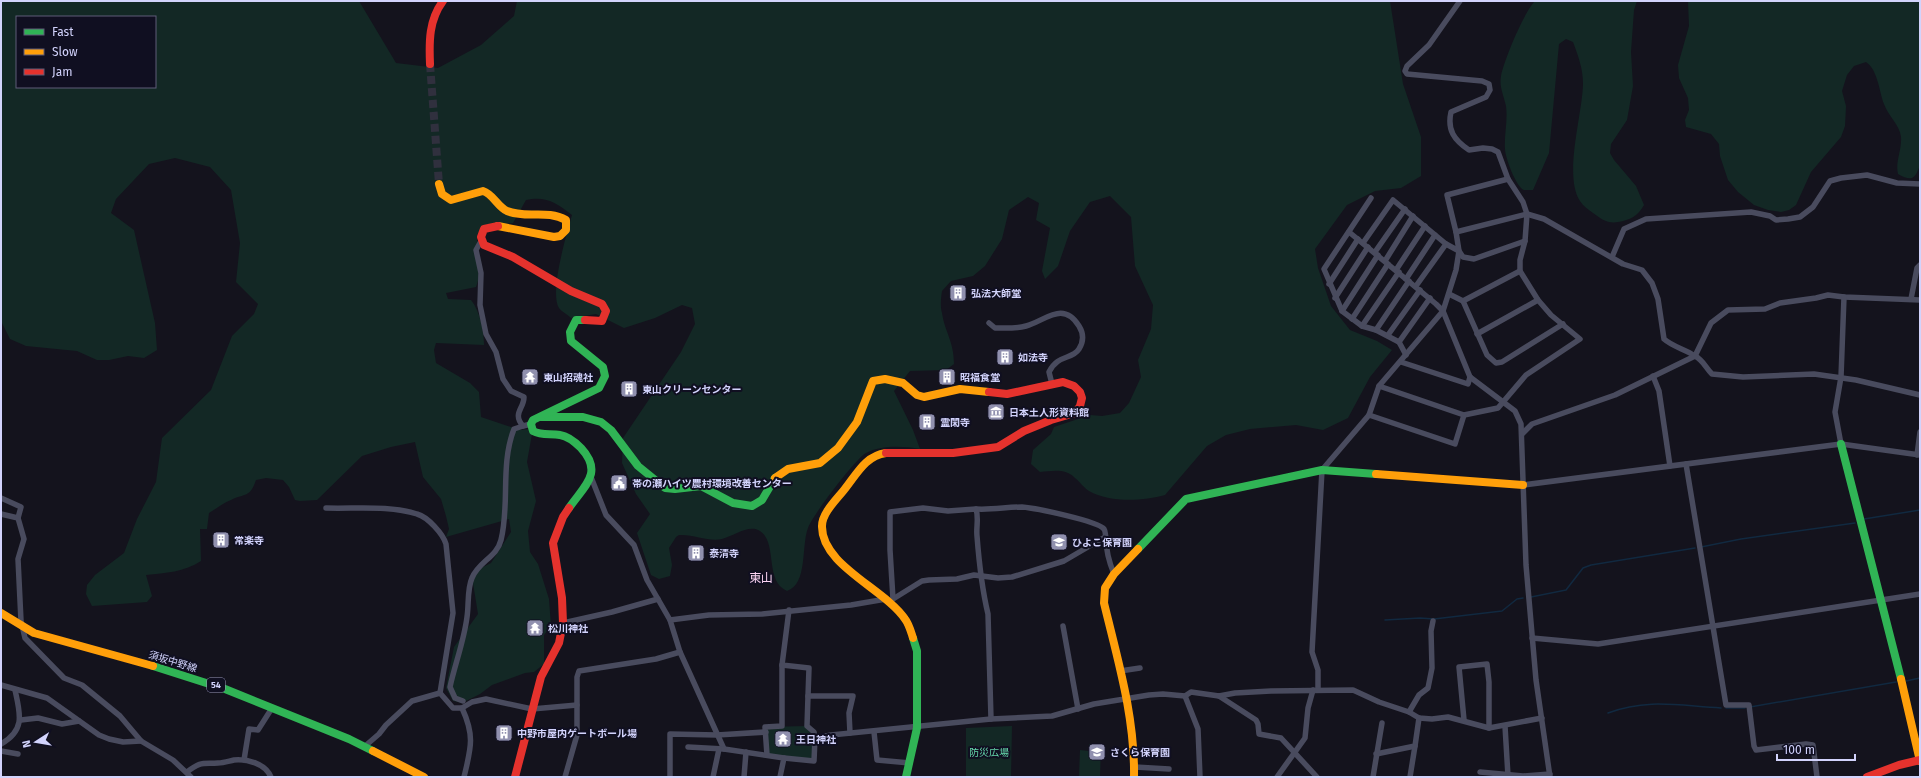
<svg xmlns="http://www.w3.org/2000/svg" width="1921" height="778" viewBox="0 0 1921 778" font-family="'Fira Sans','Noto Sans JP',sans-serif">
<rect width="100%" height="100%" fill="#14131d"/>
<!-- green -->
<g fill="#132825" fill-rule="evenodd">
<path d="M1,1H359L396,63L438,68L481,45L514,16L517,1H1390L1403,84L1421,137V176L1401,188L1375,191L1347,205L1315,249L1318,268L1331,306L1350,330L1377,341L1392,350L1370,377L1348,418L1323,430L1296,425L1250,429L1226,435L1207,446L1165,495C1143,501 1110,503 1089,491C1084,488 1080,482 1075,478C1066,468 1052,471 1040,472L1031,464L1033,450L1051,434L1054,427L1090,415L1102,416L1120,413L1129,403L1141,377L1138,360L1151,329L1153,305L1135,266L1131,217L1110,196L1090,202L1070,231L1058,266L1045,279L1042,271L1050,228L1036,220L1039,203L1028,197L1009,210L1002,239L985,266L973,276L951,281L942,291C941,298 940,306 942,313C945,333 954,341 954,364L946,370L910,371L894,391L913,430L920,449C903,446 881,445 866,453C856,458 812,516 808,528C801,546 808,584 787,591C764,581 778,543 760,531C749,524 734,536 722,539C708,542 694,534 679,535L676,537L669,548L672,565L670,576L659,579L651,575L637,533L650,514L636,494L622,463L623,438L681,352L695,324L692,308L682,305L655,318L624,328L596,314L571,318C568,315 561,311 559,308C549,292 567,233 572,215C556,203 547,196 526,200L513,223L483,226L477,235L479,278L476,287L446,293L448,299L471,300C480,311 484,331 484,345L436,343L434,350L436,363L470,383L479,392L481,417L520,430L529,429L532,434L527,462L536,501L528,531L530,552L538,564L549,599L551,626L544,635V664L534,672L525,673L492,685L480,694L462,703L453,701L446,688L454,647L478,614L473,583L477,570L491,563L511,532L509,519L446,537L449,529L446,516L441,499L423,477L415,442L391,447L362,456L317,500L300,501L295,500L289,487L283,480L266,478L256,480C250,498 245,493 231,500C223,503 216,509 209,513L207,529H200L201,561C184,572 166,573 146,575L152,596L147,602L92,606L86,594L87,585L95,575L124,553L137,519L156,482L162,438L211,390L232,336L254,314L258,304L236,282L240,243L231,190L210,167L175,158L149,164L116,199L111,213L134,230L155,323L157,350L144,358L128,356L109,360H97L77,351L26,346L10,339L1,321ZM17,17H155V87H17Z"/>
<path d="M1535,1H1637L1634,10L1631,52L1633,86L1627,120L1611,144L1610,153L1614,160L1636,186L1644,205C1638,216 1630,220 1618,222C1608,224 1601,219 1593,213C1588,209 1583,206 1580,201C1563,175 1583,113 1583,83C1583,69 1578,55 1573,42L1566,39L1559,44L1549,153L1533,190C1531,190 1527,190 1524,190C1516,187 1505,157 1505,149C1504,135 1508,121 1506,106C1504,96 1499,87 1501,76C1504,60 1524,12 1535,1Z"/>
<path d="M1688,1H1920V165C1915,179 1912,182 1898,174C1895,162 1902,150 1901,137C1900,125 1888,116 1884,104C1879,91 1878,70 1866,62L1854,66L1847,75L1842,91L1846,106L1845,126L1841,137L1811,172L1796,205L1789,210L1781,212L1768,210L1754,205L1738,192L1728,180L1720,156L1719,144L1711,134L1686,127L1685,120L1689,110L1688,98L1679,78L1678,65L1689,26Z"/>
<path d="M807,726L814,732V761L767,755L765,727Z"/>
<path d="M1012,726L1011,777H966V728Z"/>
<path d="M1089,744L1101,745L1100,777H1079L1080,750L1089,751Z"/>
</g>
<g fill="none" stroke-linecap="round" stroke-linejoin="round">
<!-- stream -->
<g stroke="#112940" stroke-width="1.5">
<path d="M1864,519L1920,510"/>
<path d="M1701,547L1741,539L1855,523"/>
<path d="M1531,597L1566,590L1583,568L1591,565L1695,548"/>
<path d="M1385,620L1420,618L1434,619L1502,611L1517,599L1523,598"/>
<path d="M1906,681L1920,678"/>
<path d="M1750,707L1896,682"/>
<path d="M1726,708H1745"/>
<path d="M1608,713C1648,698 1680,706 1721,708"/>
</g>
<!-- secondary-tunnel -->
<path stroke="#30303e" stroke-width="8" stroke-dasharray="8 4" stroke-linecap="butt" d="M430,64L439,184"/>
<!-- street -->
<g stroke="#494b5e" stroke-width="5.5">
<path d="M1460,1L1429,45L1407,66L1405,71L1407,74L1482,81L1489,84L1490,90L1486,97L1451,112C1447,130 1454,140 1469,150L1483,148L1492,149L1498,152L1508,179L1523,202L1527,214L1525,241L1520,260V271L1538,300L1551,315L1580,339L1526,375L1498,408L1464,415"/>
<path d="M1371,198L1324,269L1342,311L1362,326L1376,330L1399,342L1406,355"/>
<path d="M1349,232L1436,304L1443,311L1470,377L1515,411L1521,424L1526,565L1536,680L1550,777"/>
<path d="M1456,232L1527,214L1544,219L1623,264L1642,270L1652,283L1658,299L1664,339C1673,347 1685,349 1695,356C1703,360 1706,368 1712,374L1743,377L1814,374L1856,380L1920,395"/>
<path d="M481,241L476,250L481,273L480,305L486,334L496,352L503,379L511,391L524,397C524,409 512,413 523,426L531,424"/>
<path d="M1363,243L1393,200L1446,244L1459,251L1463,257L1474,259L1525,241"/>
<path d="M1375,252L1405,209"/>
<path d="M1612,257L1624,229L1646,219L1751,212L1770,216L1776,220L1788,219L1800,217L1813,207L1830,181L1841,178L1867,175L1897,183L1920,184"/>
<path d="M1385,261L1413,216"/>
<path d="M1396,270L1425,226"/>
<path d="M1406,279L1435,235"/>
<path d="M1329,284L1358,239"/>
<path d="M1416,286L1446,244"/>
<path d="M1449,294L1463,301L1487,355L1496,363L1502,362L1563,324"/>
<path d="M1335,298L1368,247"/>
<path d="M1911,299L1917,268L1920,265"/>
<path d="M1463,301L1520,271"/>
<path d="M1342,311L1378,255"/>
<path d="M1352,319L1388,264"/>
<path d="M989,323L995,328C1004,328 1016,329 1026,326C1045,321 1063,300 1079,326C1084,334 1084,341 1079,349C1072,360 1058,354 1049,372L1052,384"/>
<path d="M1362,326L1399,272"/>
<path d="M1376,330L1409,281"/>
<path d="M1477,334L1538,300"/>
<path d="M1388,335L1420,290"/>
<path d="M1399,342L1430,298"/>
<path d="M1401,362L1468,384L1470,377"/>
<path d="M1653,376L1659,391L1670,466"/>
<path d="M1369,415L1455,444L1464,415L1379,386"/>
<path d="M1522,434L1532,424L1615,395L1695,356L1711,323L1728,310L1765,309L1780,303L1816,298L1828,295L1844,297L1920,300"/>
<path d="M1841,444L1835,412L1841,377L1844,297"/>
<path d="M1917,455L1920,432"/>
<path d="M1686,464L1726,705H1749L1754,746L1756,750L1806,744L1813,745L1817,777"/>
<path d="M591,477L606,515L634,545L647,580L670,620L680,652L724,749L784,758L780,777"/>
<path d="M1523,485L1841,444L1920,455"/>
<path d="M1,498L21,507L18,518"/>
<path d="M326,508C355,509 389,505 417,514C428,517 443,534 446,544L453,613L440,693"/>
<path d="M976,509C992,510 1007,507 1022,507C1035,508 1098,521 1104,529C1106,532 1105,535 1106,538C1106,551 1109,562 1114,574"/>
<path d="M1,514L18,518L24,539L18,559L21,621L25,638L64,678L82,685L120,716L141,741L173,760L191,777"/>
<path d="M893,599L922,581L929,580L957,579L974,575L998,578L1012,577L1064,561L1105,537"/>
<path d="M890,602L893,599L890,550V512L923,508L948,511L976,509C979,518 976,527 977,536C979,562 982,589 988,614L991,719"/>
<path d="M789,610L782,665L809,668L808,696H853L849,713L850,733"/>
<path d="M670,620L709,615L762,614L851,605L886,599"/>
<path d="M563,623L612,612L658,599"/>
<path d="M1063,626L1078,709"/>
<path d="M1532,638L1598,644L1920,594"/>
<path d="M1120,671L1140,668"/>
<path d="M1,685L47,698L99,735L109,739L123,742L141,741"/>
<path d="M1318,690V670L1312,652L1322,470L1369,415L1379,386L1443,311L1456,270L1459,251L1456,232L1447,195L1508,179"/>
<path d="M808,696L807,726L814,732L815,738"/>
<path d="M1185,696L1198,729L1200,777"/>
<path d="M1219,696L1256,720L1258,724L1259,734L1281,738L1317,777"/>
<path d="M463,701L455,698L450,687C455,664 464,641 467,617C469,604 467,589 472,578C478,562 497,557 501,540C510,504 500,465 514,429L523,426"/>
<path d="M462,708C475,736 471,748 464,777"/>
<path d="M1409,712L1419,695L1428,688L1432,668L1431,631L1433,621"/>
<path d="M21,720L38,718L62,724L79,721"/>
<path d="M1464,720L1459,667L1487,664L1489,682V728"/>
<path d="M1505,726L1508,776"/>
<path d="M874,732L877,760L910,763"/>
<path d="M1,744C26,730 20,713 15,690"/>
<path d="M364,747L379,734L386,725L412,701L440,693L453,708H462L472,702L486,699L532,709L577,705"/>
<path d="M688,747L724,749"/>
<path d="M1,751L18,754"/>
<path d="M1376,754L1415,746L1419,718"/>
<path d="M767,755L765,727L782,726V665"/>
<path d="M784,758L814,761L815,738L831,735L991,719L1052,716L1094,704L1149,695L1163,694L1185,696L1191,692L1219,696L1235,693L1271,691L1353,690L1379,702L1409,712L1419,718L1432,719L1448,717L1489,728L1542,718"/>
<path d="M244,760L249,729L258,730L272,708"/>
<path d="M1135,767L1169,769"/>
<path d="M187,772C201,761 203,764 218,763C224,763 229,761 234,760C247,759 265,763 271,777"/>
<path d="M1480,772L1523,776L1550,774"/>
<path d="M565,777L577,735V677L579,671L656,659L680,652"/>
<path d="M670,777V734L717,735L766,732"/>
<path d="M713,777L719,749"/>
<path d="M744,777L746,752"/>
<path d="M1277,777L1305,738L1308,708L1313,690"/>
<path d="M1373,777L1382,723"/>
<path d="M1410,777L1415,746"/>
</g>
<!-- fast -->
<g stroke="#30b455" stroke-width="8">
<path d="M541,417H583L601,422L611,430L638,466L665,488L675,489L701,486L733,503L752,506L762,500L775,478"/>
<path d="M1841,444L1901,679"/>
<path d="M569,508C584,486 604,473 581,448C576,443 567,436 560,435C551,433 542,436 533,431L531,424L533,420L599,388L605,376L603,367L571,341L570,332L576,320H585"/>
<path d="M1138,549L1186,499L1322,470L1376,474"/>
<path d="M153,666L225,689L349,739L373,751"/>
<path d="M906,777L917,728V651L913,638"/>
</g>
<!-- slow -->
<g stroke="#ff9f0a" stroke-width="8">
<path d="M439,184L442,194L451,200L483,191C493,194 497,206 507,211C526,219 547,209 566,220V230L560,236L554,237L498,226"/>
<path d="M886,453C865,456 857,474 844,490C837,499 822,513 822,526C821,565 885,589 905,619C909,624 911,632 913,638"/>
<path d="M1376,474L1523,485"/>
<path d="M775,478L788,469L820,463L838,448L857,422L873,381L885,379L903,383L917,395L924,397L960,389L989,392"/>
<path d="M1,613L34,633L153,666"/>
<path d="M1901,679L1920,761"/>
<path d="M373,751L424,777"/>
<path d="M1134,777C1135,717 1118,661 1104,603L1105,588L1114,574L1138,549"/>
</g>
<!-- jam -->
<g stroke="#e5322d" stroke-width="8">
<path d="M430,64C429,41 429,20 443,1"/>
<path d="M498,226L484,229L481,237L484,245L513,257L571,291L602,304L606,311L602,321L585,320"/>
<path d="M886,453H953L998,447L1024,431L1051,420L1075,413L1080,406L1082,398L1080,392L1074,386L1063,382L1007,394L989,392"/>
<path d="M515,777L541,677L559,643L563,623L562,598L553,543L563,517L569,508"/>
<path d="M1867,777L1899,765L1920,760"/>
</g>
</g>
<!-- icons -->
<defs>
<g id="building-square" transform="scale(0.9)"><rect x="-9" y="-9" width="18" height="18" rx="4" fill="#9090ae" stroke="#100f21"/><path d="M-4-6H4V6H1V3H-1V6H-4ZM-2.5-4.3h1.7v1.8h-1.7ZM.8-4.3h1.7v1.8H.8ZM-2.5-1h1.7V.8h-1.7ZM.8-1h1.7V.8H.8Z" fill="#fff"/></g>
<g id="temple-square" transform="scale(0.9)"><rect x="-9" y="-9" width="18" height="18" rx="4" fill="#9090ae" stroke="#100f21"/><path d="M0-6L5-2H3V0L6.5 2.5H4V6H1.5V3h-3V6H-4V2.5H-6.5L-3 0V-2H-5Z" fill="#fff"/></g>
<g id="museum-square" transform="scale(0.9)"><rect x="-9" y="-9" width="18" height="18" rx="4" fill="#9090ae" stroke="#100f21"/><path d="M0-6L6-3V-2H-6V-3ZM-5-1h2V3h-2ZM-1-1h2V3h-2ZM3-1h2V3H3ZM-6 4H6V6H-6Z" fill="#fff"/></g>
<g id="civic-square" transform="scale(0.9)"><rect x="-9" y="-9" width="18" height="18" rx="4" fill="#9090ae" stroke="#100f21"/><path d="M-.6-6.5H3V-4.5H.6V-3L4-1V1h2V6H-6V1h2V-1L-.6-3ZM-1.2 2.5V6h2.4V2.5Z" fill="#fff"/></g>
<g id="school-square" transform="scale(0.9)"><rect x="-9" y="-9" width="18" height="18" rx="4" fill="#9090ae" stroke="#100f21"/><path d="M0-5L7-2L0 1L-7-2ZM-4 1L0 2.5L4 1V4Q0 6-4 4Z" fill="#fff"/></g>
</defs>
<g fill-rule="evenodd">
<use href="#building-square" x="958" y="293"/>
<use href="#building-square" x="1005" y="357"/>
<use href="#temple-square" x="530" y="377"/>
<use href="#building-square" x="947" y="377"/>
<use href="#building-square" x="629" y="389"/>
<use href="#museum-square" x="996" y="412"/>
<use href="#building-square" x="927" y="422"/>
<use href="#civic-square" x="619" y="483"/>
<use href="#building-square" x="221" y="540"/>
<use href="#school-square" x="1059" y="542"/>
<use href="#building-square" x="696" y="553"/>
<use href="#temple-square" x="535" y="628"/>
<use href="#building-square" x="504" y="733"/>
<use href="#temple-square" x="783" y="739"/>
<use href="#school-square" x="1097" y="752"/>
</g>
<g text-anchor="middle" stroke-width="4" stroke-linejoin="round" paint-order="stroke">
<!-- shield labels -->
<rect fill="#100f21" stroke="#9898ba" stroke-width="1" x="207" y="678" width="18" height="14" rx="3"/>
<g font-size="9" font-weight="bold" fill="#d2d3fc">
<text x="216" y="688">54</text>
</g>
<!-- poi labels -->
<g font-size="10" font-weight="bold" fill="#d2d3fc" stroke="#100f21" text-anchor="start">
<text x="971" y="297">弘法大師堂</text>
<text x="1018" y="361">如法寺</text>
<text x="543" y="381">東山招魂社</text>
<text x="960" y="381">昭福食堂</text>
<text x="642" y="393">東山クリーンセンター</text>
<text x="1009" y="416">日本土人形資料館</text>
<text x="940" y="426">霊閑寺</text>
<text x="632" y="487">帯の瀬ハイツ農村環境改善センター</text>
<text x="234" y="544">常楽寺</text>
<text x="1072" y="546">ひよこ保育園</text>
<text x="709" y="557">泰清寺</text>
<text x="548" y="632">松川神社</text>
<text x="517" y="737">中野市屋内ゲートボール場</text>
<text x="796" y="743">王日神社</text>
<text x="1110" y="756">さくら保育園</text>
</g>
<!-- street labels -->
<g font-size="10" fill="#d2d3fc" stroke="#100f21">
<text transform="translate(173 661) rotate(17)" y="4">須坂中野線</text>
</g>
<!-- park labels -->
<g font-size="10" fill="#64d6aa" stroke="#100f21">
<text x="989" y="756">防災広場</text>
</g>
<!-- quarter labels -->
<g font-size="12" fill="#fcd4f3" stroke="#100f21">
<text x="761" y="582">東山</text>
</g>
</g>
<!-- border -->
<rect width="1921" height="778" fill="none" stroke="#d2d3fc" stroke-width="4"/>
<!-- legend -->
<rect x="16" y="16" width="140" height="72" fill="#100f21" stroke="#5e5d79"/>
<rect x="24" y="29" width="20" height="6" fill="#30b455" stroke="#5e5d79"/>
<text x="52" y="36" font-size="12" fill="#d2d3fc">Fast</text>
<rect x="24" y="49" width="20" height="6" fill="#ff9f0a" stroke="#5e5d79"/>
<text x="52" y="56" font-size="12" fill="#d2d3fc">Slow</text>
<rect x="24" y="69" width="20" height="6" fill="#e5322d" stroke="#5e5d79"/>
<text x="52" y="76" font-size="12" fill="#d2d3fc">Jam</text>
<!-- north arrow -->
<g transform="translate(36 742) rotate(258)" stroke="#100f21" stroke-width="3" paint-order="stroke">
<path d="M0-3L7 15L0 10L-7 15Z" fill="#d2d3fc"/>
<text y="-6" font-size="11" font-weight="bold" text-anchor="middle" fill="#d2d3fc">N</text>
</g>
<!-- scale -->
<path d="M1777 754v6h78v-6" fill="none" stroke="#d2d3fc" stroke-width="2"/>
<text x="1783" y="754" font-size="12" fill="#d2d3fc" stroke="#100f21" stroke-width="3" paint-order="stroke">100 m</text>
</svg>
